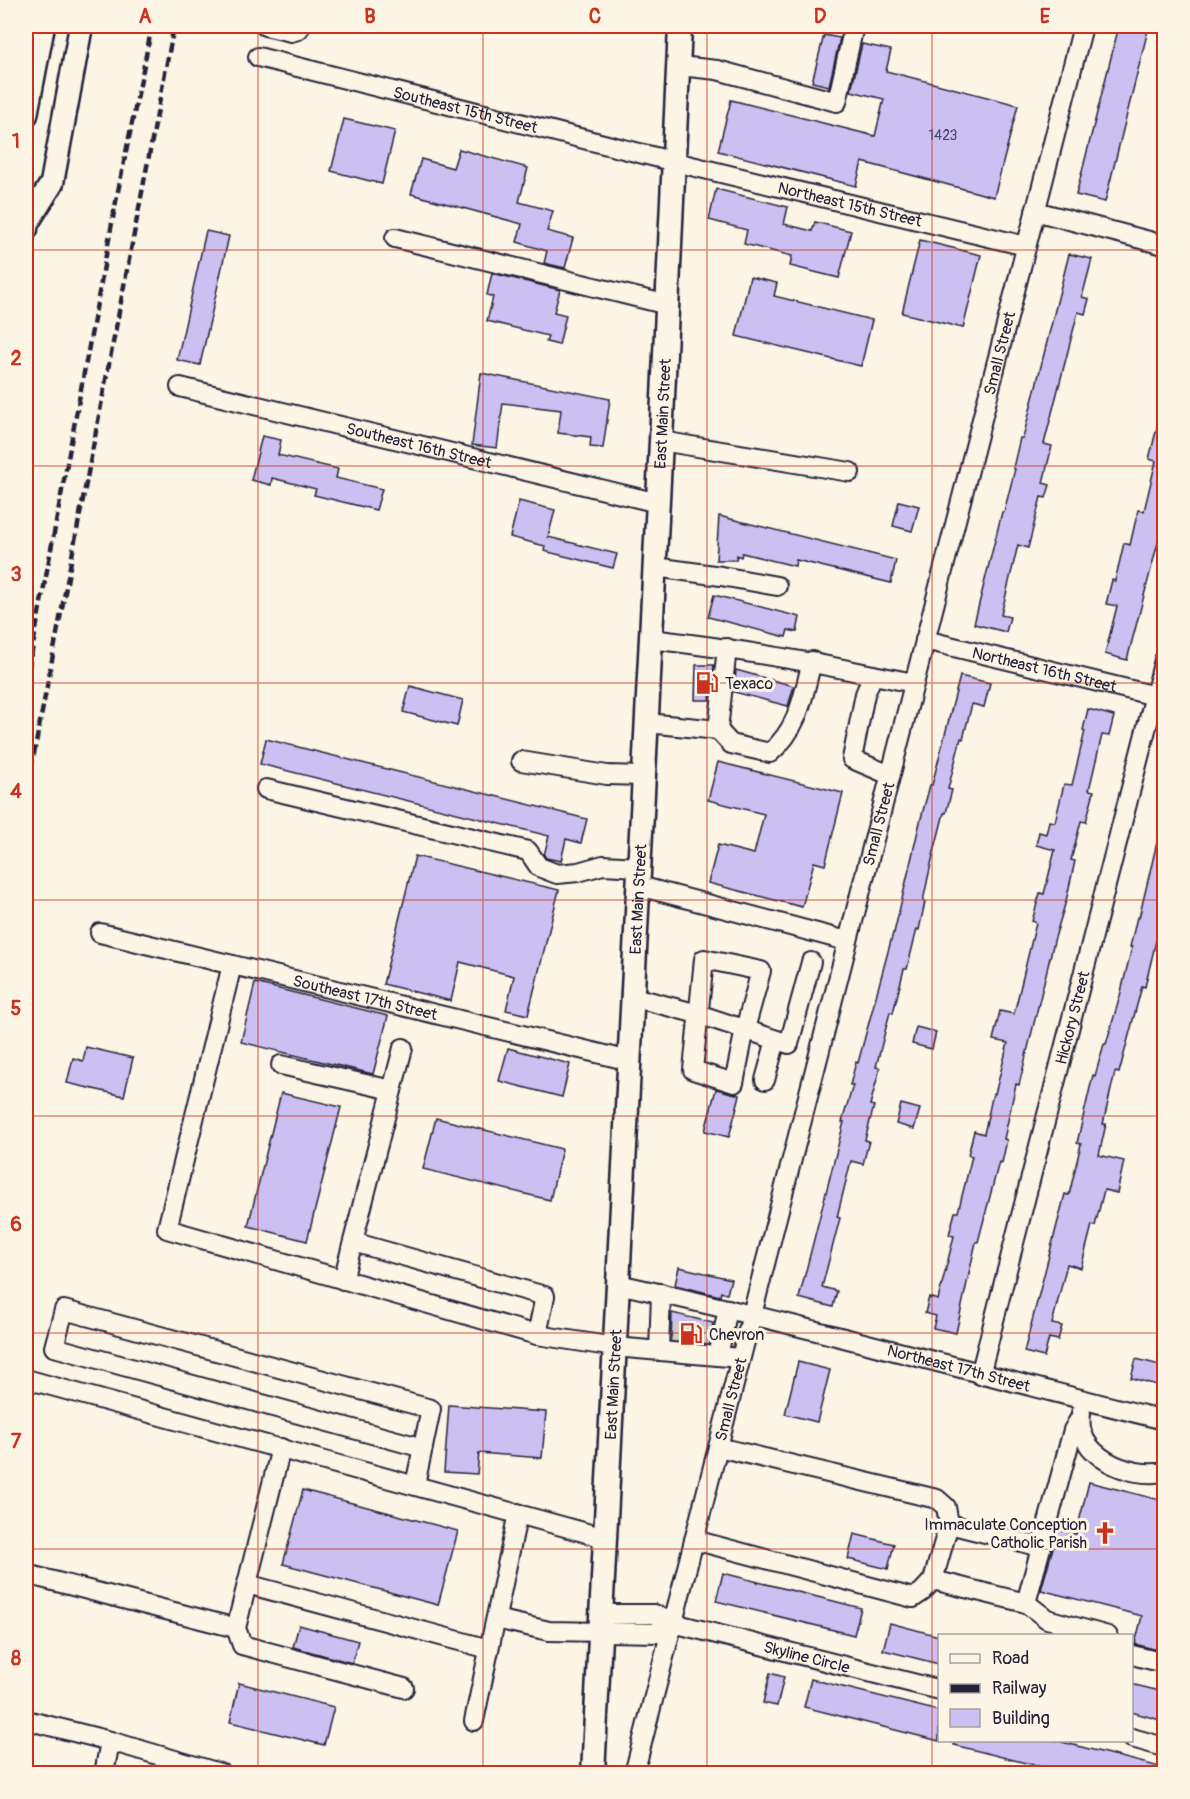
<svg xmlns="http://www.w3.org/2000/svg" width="1190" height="1799" viewBox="0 0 1190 1799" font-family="Pangolin,sans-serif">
<rect width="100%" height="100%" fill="#fcf5e5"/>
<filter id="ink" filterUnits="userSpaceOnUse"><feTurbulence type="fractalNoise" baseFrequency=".0167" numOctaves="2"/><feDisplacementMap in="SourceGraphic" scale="12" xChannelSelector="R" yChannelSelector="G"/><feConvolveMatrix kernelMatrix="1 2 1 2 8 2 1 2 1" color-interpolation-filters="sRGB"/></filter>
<g filter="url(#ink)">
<!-- building -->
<g fill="#cbc0f1" stroke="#22223b" stroke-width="1.5">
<path d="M1119,26H1149L1105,202L1076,195Z"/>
<path d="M824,35L840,38L829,86L812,82Z"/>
<path d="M862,44L891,50L886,71L1018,105L994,197L862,162L856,186L718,151L731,100L875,136L884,99L851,91Z"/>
<path d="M344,119L395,131L382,184L331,171Z"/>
<path d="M459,149L528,168L519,202L553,211L547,231L573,238L565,268L544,263L547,251L517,242L522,224L411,194L421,159L453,168Z"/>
<path d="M716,189L788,207L784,224L812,231L815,222L851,231L839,278L790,266L792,256L744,244L747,230L709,220Z"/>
<path d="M206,231L229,236L200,365L177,360Z"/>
<path d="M920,240L981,255L963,328L902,313Z"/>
<path d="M1069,254L1092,259L1082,297L1089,299L1085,314L1078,312L1044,444L1052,446L1043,483L1050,485L1046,498L1041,497L1028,548L1018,545L1001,615L1010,617L1006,632L974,624L1002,512H1004L1015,469L1013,468L1020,438H1023Z"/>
<path d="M492,273L560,290L554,312L566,315L559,345L546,342L548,336L487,321L493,297L487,295Z"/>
<path d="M750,277L777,283L774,296L872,320L861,366L736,336Z"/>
<path d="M481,373L610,399L603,448L590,447L591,437L558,433L561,410L503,403L497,448L472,445Z"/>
<path d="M1160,416L1164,417V520L1127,660L1105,654L1117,606L1106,604L1112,580L1115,581L1124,543L1130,545L1138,510L1144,511L1156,461L1149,459Z"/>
<path d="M262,436L281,440L278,455L338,469L336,478L382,489L376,510L314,495L316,489L272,478L271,485L251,480Z"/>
<path d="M519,501L555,510L548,537L617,554L613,568L544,551L545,546L510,537Z"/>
<path d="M899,501L919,506L912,531L893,526Z"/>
<path d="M719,516L896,560L891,583L796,560L795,566L742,553L741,557L737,555L736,560H716Z"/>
<path d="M714,595L800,617L797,632L788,630L786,637L708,617Z"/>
<path d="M696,665H714L710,700H695Z"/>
<path d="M736,670L794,686L788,706L734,692Z"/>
<path d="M960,676L990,683L984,707L972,704L963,739L961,738L948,789L952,790L946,813H944L931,864L923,901L925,902L919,930L917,929L907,969H904L893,1013L890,1012L876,1067L880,1068L870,1105L874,1106L865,1140L869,1141L863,1164L851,1161L837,1217L840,1218L822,1287L837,1291L833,1307L799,1298L844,1122H842L853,1085H850L856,1062L858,1063L893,933H894L920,822L930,785H932Z"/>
<path d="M410,686L463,700L457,726L403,712Z"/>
<path d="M1088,709L1114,716L1109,736L1102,735L1089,790L1094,791L1086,822L1081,821L1071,860L1075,861L1066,901L1054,941L1019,1085L1016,1084L1004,1139L1007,1140L1002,1163L999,1162L978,1242H976L956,1333L933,1328L936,1316L925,1313L929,1297L938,1300L954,1236L949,1235L955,1212H958L972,1156L968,1155L974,1131L984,1134L993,1093L995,1094L1008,1043L993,1040L1000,1011L1014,1014L1036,923L1032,921L1040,893L1044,894L1055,850L1036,845L1039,832L1046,834L1049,821L1055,822L1064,784L1072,785L1085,731L1083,730Z"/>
<path d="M266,739L587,819L581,843L566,839L561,861L546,858L544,855L549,836L260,764Z"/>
<path d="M718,762L843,793L825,865L814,862L802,907L708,883L718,845L754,854L764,814L708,800Z"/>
<path d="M1159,834L1164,835V907L1145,987L1142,986L1119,1073L1115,1072L1103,1124H1106L1099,1155L1124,1161L1117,1193L1104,1190L1095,1226L1092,1225L1081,1268L1067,1264L1052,1324L1062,1326L1058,1340L1049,1338L1044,1357L1024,1352L1065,1194L1069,1195L1081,1144L1077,1143L1093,1075L1095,1076L1104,1044H1106L1120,996L1132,947H1130L1137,917L1139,918Z"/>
<path d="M415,856L559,890L528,1015L506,1010L514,976L460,962L451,1001L383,984Z"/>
<path d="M255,983L388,1016L373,1074L241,1042Z"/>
<path d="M916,1027L936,1032L932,1049L912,1044Z"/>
<path d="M86,1047L133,1058L124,1096L67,1083L73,1058L83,1061Z"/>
<path d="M508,1048L570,1064L562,1097L499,1081Z"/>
<path d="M716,1089L740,1095L729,1137L705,1131Z"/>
<path d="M281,1093L341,1107L307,1241L248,1226Z"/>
<path d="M901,1104L920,1109L914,1129L896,1124Z"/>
<path d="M436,1118L562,1149L550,1200L423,1169Z"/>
<path d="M679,1267L731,1279L727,1294L721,1292L720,1296L675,1285Z"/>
<path d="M672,1313L713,1323L709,1343L671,1341Z"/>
<path d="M1136,1359L1164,1366V1387L1131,1378Z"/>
<path d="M798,1362L830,1370L817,1422L785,1414Z"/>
<path d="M449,1405L546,1412L542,1458L479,1453L477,1474L444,1472Z"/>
<path d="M1089,1482L1164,1501V1652L1135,1644L1142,1616L1041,1590L1058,1530L1076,1534Z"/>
<path d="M303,1490L458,1531L438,1605L283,1564Z"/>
<path d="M854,1534L894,1544L888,1569L848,1559Z"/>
<path d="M723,1573L861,1608L854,1635L716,1601Z"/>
<path d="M890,1623L939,1636V1664L883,1650Z"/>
<path d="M299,1625L358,1641L352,1663L293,1647Z"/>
<path d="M770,1673L784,1677L777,1706L763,1703Z"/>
<path d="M811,1679L939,1711V1741L804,1707Z"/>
<path d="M239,1683L334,1707L324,1745L230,1722Z"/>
<path d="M1131,1684L1164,1692V1721L1131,1712Z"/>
<path d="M955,1740H1054L1164,1768V1773H1066L954,1745Z"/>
</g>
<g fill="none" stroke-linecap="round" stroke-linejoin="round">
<!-- minor-tunnel -->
<g stroke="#d0cbc3" stroke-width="18" stroke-dasharray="18 9" stroke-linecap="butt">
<path d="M680,1343L684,1316"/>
<path d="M700,1343L704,1321"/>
</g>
<!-- minor casing -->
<g stroke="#22223b" stroke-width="22">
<g id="minor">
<path d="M265,26L291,32L298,30L301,26"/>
<path id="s1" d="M258,57L675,162L1026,246"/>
<path d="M679,66L717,70L837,102L854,26"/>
<path d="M1035,211L1164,245"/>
<path d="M395,238L668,305"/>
<path id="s2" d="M180,387L658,503"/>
<path d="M661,441L850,472"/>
<path d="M655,567L721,576L777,586"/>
<path d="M651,639C726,648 799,659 873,675"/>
<path id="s3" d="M925,640L1164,698"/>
<path d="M647,723L718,730L727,648"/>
<path d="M718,730L731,744L770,753C799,728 803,697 812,661"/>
<path d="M521,761L607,775L644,776"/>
<path d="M890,775L852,759L865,694L873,675L914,683"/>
<path d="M266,789L528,851L539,867L557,874L578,872L603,865L639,867"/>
<path d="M639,886L847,941"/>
<path id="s4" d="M100,933L630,1061"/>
<path d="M704,959L761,971L745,1029L734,1083L693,1070Z"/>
<path d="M232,965L167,1229L537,1335L615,1347L740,1358"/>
<path d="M633,997L698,1014L789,1044L811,962"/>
<path d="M281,1065L392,1090"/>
<path d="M765,1080L776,1040"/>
<path d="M353,1242L545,1296L537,1335"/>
<path d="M343,1280L403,1048"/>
<path id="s5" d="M618,1284C801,1324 982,1375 1164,1420"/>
<path d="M659,1351L661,1293"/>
<path d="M718,1356L728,1309"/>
<path id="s6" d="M980,1375L1164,660"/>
<path d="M26,1379L605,1538"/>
<path d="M1081,1413C1074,1456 1130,1479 1164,1472"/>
<path d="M281,1448L236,1628L242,1645L404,1688"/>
<path d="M415,1485L431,1409L64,1310L54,1347L423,1448"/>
<path d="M949,1524L1041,1547"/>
<path d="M694,1540L913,1598L922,1592L933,1580L949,1524L946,1507L937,1499L718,1447"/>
<path d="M26,1574L236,1628"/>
<path d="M933,1580L1026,1603L1073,1430L1080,1418"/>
<path d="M247,1584L489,1649"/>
<path d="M1026,1603L1047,1619L1108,1636"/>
<path id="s7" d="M601,1614H654L673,1623L940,1690"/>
<path d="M496,1619L549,1631L660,1633L673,1623"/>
<path d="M1132,1655L1164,1663"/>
<path d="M26,1720L110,1741L223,1774"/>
<path d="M474,1721L518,1513"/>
<path d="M1132,1738L1164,1747"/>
<path d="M104,1774L110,1741"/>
<path id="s8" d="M634,1774L1083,26"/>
</g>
</g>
<!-- major casing -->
<g stroke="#22223b" stroke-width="27">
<g id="major">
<path d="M26,115L43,26"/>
<path d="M26,229L27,223L52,183L81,26"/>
<path id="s9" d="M593,1774L661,441L680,26"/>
</g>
</g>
<!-- minor -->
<use href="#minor" stroke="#fcf5e5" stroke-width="18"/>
<!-- major -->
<use href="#major" stroke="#fcf5e5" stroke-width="22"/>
<!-- rail -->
<g stroke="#22223b" stroke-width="4.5" stroke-dasharray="9 4.5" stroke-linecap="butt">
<path d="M26,683L118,191L152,26"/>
<path d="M26,795L174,26"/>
</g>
</g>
</g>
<!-- grid -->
<path fill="none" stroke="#c8321e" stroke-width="1.5" stroke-opacity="0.55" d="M258,26V1774M483,26V1774M707,26V1774M932,26V1774M26,250H1164M26,466H1164M26,683H1164M26,900H1164M26,1116H1164M26,1333H1164M26,1549H1164"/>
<!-- icons -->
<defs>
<g id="fuel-bare" transform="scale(1.8)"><path d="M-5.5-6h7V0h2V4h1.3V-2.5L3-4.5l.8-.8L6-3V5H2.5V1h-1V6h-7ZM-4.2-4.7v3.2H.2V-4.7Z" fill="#c8321e" stroke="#fcf5e5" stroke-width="2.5" paint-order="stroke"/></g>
<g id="church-bare" transform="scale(1.8)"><path d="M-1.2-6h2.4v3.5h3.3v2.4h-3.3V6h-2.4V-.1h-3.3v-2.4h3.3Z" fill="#c8321e" stroke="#fcf5e5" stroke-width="2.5" paint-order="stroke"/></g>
</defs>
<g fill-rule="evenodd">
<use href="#fuel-bare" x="707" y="683"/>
<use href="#fuel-bare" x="691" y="1334"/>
<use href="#church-bare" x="1105" y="1533"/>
</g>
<g text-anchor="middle" stroke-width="6" stroke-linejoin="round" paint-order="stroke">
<!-- number labels -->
<g font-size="14" fill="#4c4a68">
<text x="943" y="140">1423</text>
</g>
<!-- street labels -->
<g font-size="16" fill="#22223b" stroke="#fcf5e5">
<text dy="6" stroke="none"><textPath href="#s1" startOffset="214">Southeast 15th Street</textPath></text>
<text dy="6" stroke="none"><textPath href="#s1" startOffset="610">Northeast 15th Street</textPath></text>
<text dy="6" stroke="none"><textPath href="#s8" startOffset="1467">Small Street</textPath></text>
<text dy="6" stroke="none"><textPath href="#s9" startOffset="1362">East Main Street</textPath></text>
<text dy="6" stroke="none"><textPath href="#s2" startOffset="246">Southeast 16th Street</textPath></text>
<text dy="6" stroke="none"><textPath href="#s3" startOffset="123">Northeast 16th Street</textPath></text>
<text dy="6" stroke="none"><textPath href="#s8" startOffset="981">Small Street</textPath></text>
<text dy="6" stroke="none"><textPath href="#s9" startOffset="876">East Main Street</textPath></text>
<text dy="6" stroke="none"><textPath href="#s4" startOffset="273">Southeast 17th Street</textPath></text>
<text dy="6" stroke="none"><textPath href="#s6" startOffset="369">Hickory Street</textPath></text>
<text dy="6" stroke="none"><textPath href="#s5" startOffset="351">Northeast 17th Street</textPath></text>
<text dy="6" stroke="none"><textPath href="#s9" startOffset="390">East Main Street</textPath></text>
<text dy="6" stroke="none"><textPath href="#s8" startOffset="387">Small Street</textPath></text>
<text dy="6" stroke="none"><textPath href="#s7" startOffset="212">Skyline Circle</textPath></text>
</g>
<!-- poi labels -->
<g font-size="16" fill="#22223b" stroke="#fcf5e5" text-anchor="start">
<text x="725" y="689">Texaco</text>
<text x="709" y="1340">Chevron</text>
<text x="1087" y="1530" text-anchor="end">Immaculate Conception<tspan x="1087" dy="18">Catholic Parish</tspan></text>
</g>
</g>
<!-- margin -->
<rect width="1190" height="1799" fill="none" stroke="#fcf5e5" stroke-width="66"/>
<!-- legend -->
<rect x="938" y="1634" width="195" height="108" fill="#fcf5e5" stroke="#a5a1a1" stroke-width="1.5"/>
<rect x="950" y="1654" width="30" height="9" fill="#fcf5e5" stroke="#a5a1a1" stroke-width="1.5"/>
<text x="992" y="1664" font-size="18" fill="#22223b">Road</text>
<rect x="950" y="1684" width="30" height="9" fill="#22223b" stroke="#a5a1a1" stroke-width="1.5"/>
<text x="992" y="1694" font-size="18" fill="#22223b">Railway</text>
<rect x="950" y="1709" width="30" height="18" fill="#cbc0f1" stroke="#a5a1a1" stroke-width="1.5"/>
<text x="992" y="1724" font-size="18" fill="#22223b">Building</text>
<rect x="33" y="33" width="1124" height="1733" fill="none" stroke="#c8321e" stroke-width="2"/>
<g font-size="20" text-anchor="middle" font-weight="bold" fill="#c8321e">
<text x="145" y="23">A</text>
<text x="370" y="23">B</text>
<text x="595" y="23">C</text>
<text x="820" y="23">D</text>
<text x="1045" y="23">E</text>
<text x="16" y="148">1</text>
<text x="16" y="365">2</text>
<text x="16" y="581">3</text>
<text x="16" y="798">4</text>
<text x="16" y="1015">5</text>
<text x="16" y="1231">6</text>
<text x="16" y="1448">7</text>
<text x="16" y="1665">8</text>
</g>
</svg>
